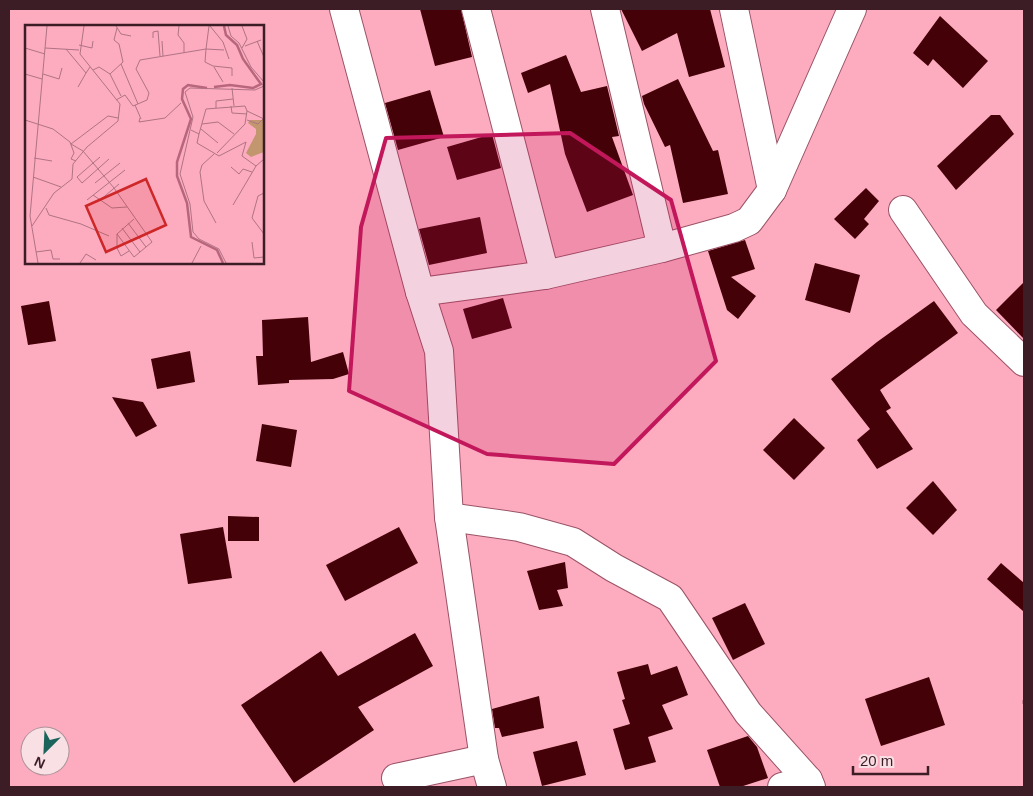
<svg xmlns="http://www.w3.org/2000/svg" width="1033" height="796" viewBox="0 0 1033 796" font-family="Arial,sans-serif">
<rect width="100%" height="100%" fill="#fdacc0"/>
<!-- building -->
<g fill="#440107">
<path d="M420,9H461L472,57L435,66Z"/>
<path d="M621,9H710L725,67L689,77L677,33L642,51Z"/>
<path d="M940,16L988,61L963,88L933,59L928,66L913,53Z"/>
<path d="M566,55L581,92L607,86L619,136L612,137L633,195L587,212L565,154L550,84L528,93L521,73Z"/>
<path d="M678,79L713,151L718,150L728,194L683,203L670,145L665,147L644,104L642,96Z"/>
<path d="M430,90L444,137L398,150L385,103Z"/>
<path d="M991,115H1000L1014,134L956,190L937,166Z"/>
<path d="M492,134L501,168L457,180L447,147Z"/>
<path d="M866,188L879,201L864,219L869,224L855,239L834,219Z"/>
<path d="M480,217L487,253L429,265L419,229Z"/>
<path d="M745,240L755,269L731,277L756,296L738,319L727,310L708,251Z"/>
<path d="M815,263L860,275L850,313L805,300Z"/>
<path d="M1024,282V339L996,310Z"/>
<path d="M503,298L512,328L472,339L463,309Z"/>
<path d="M49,301L56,341L28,345L21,306Z"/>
<path d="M934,301L958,333L880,390L891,408L886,411L913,449L877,469L857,440L870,429L831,379L877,342Z"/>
<path d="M308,317L311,362L343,352L349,374L333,379L289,380V383L258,385L256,356H263L262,320Z"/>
<path d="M190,351L195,382L157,389L151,359Z"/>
<path d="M112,397L143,402L157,426L136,437Z"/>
<path d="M794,418L825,448L794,480L763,450Z"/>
<path d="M262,424L297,430L291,467L256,461Z"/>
<path d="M933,481L957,510L933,535L906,508Z"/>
<path d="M228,516L259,517V541H228Z"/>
<path d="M223,527L232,578L188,584L180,534Z"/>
<path d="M399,527L418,563L345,601L326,565Z"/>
<path d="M565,562L568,588L557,590L563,606L539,610L527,571Z"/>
<path d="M1001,563L1024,583V612L987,579Z"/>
<path d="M745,603L765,644L733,660L712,618Z"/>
<path d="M415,633L433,666L358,707L374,730L294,783L241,705L321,651L338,676Z"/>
<path d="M648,664L651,675L677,666L688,695L662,705L673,729L648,737L656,762L625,770L613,729L630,724L622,700L625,699L617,672Z"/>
<path d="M929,677L945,725L881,746L865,699Z"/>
<path d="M539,696L544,728L502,737L499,728H495L492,709Z"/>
<path d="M748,736L757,747L768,778L740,787H720L707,750Z"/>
<path d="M577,741L586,775L542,786L533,752Z"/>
</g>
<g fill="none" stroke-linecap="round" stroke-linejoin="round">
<!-- street casing -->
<g stroke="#9b5367" stroke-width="30">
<g id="street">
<path d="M344,9L420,292L439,351L449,517L484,759L492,787"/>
<path d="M476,9L545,275"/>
<path d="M605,9L662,248"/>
<path d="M734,9L772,190"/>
<path d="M903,210L974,314L1024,362"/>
<path d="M420,292L545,275L662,248L734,228L749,221L772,190L852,9"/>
<path d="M449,517L519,527L573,542L614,568L670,598L748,713L808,780L811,787"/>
<path d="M396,778L484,759"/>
<path d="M782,787L808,780"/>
</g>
</g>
<!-- path -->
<path stroke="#9d6573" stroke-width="3" stroke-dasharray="4 2.5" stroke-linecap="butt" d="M1024,700V706"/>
<!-- street -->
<use href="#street" stroke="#fff" stroke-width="28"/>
</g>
<!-- marked area -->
<path fill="#c2185b" fill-opacity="0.2" stroke="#c2185b" stroke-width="4" stroke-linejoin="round" d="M570,133L671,200L716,361L614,464L487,454L349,391L361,227L386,138Z"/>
<!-- overview -->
<g transform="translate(25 25)">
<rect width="239" height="239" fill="#fdacc0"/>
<path d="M225,95H239V127L226,132L221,128L231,109V104L223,98Z" fill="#c2966f"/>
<path fill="none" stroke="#b8667c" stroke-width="2.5" d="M189,62L205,60L228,63L236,59L218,34L212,20L201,10L199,1M182,63L163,60L158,64L157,74L166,94L152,137V151L162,178L166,212L192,225L198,238"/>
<path fill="none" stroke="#b07382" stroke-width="1" d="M91,1L96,9L106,11M154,1L153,10L159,18V28M185,1L198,17L204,34M203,1L206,11L214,18L226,42L239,57M217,1L222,14L217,23M128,13V7L133,6L135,31M137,16L138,31M232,16L239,32M54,20L67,23L68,16M220,21L236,15M0,23L20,29M20,23L54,25M41,24L61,48L65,42M199,25L181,24L180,37L188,41L207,43V51M96,39L113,79M189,42L198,57M68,45L74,42L85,49L98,37L94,19L89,15L92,3M0,49L17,54M18,49L34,54L37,43M85,49L96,71M53,62L61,48M207,63L209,81M91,75L100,70L108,81L122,75L124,68L111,44L115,35L181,24L184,1M110,80L116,94M206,81L207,88L222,89M191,83V76L208,74M115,93L114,97L140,93L156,78M0,95L28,104L45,117L49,128L46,134L51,136M222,95L233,99L238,94M177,99L193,97L209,109M176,104L193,118M166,105L174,109L172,118L194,131L221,117L217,131L231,141M174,109L181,84L220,81L222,86L239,94M192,128L220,99L222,86M189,129L177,140L175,147L179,176L191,198M75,132L52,152L57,158L84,134M9,133L27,136M206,142L214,149L218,144L227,147M8,152L36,162M70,158L95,138M68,170L87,183L102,182M62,175L100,145M74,176L94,159M208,180L231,141L239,134M21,183L24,190L56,199L84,211M227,193L233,171L239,168M227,193L239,209M103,198L121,222M7,201L29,168L47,154L48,139L62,122L93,96L95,79L55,29L59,1M97,203L115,227M92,209L109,232L127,217L89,163L58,126L46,119L83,91L93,93M227,217L229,233L239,232M104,226L96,231L92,223V209L109,194M11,227L26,225L28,234H35M13,238L5,191L22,1M55,238L61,229L71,235M167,238L176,221M201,238L194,224L174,214L168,207L165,179L155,149L168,92L160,67L165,63L230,65L239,61"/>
<path fill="#ce2728" fill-opacity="0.15" stroke="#ce2728" stroke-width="2.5" d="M121,154L141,200L81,227L61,181Z"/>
<rect width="239" height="239" fill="none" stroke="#3c1d26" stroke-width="2.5"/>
</g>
<!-- border -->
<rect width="1033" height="796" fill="none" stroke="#3c1d26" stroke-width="20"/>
<!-- north arrow -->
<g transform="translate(45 751) rotate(204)"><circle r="24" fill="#f9e0e5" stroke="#ad9299"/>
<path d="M0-4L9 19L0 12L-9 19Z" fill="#1a645b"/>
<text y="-8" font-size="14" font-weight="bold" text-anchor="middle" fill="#3c1d26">N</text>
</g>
<!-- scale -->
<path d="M853 766v8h75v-8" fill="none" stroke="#3c1d26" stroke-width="2.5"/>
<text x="860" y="766" font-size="15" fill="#3c1d26" stroke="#f9e0e5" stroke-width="4" paint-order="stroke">20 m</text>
</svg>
